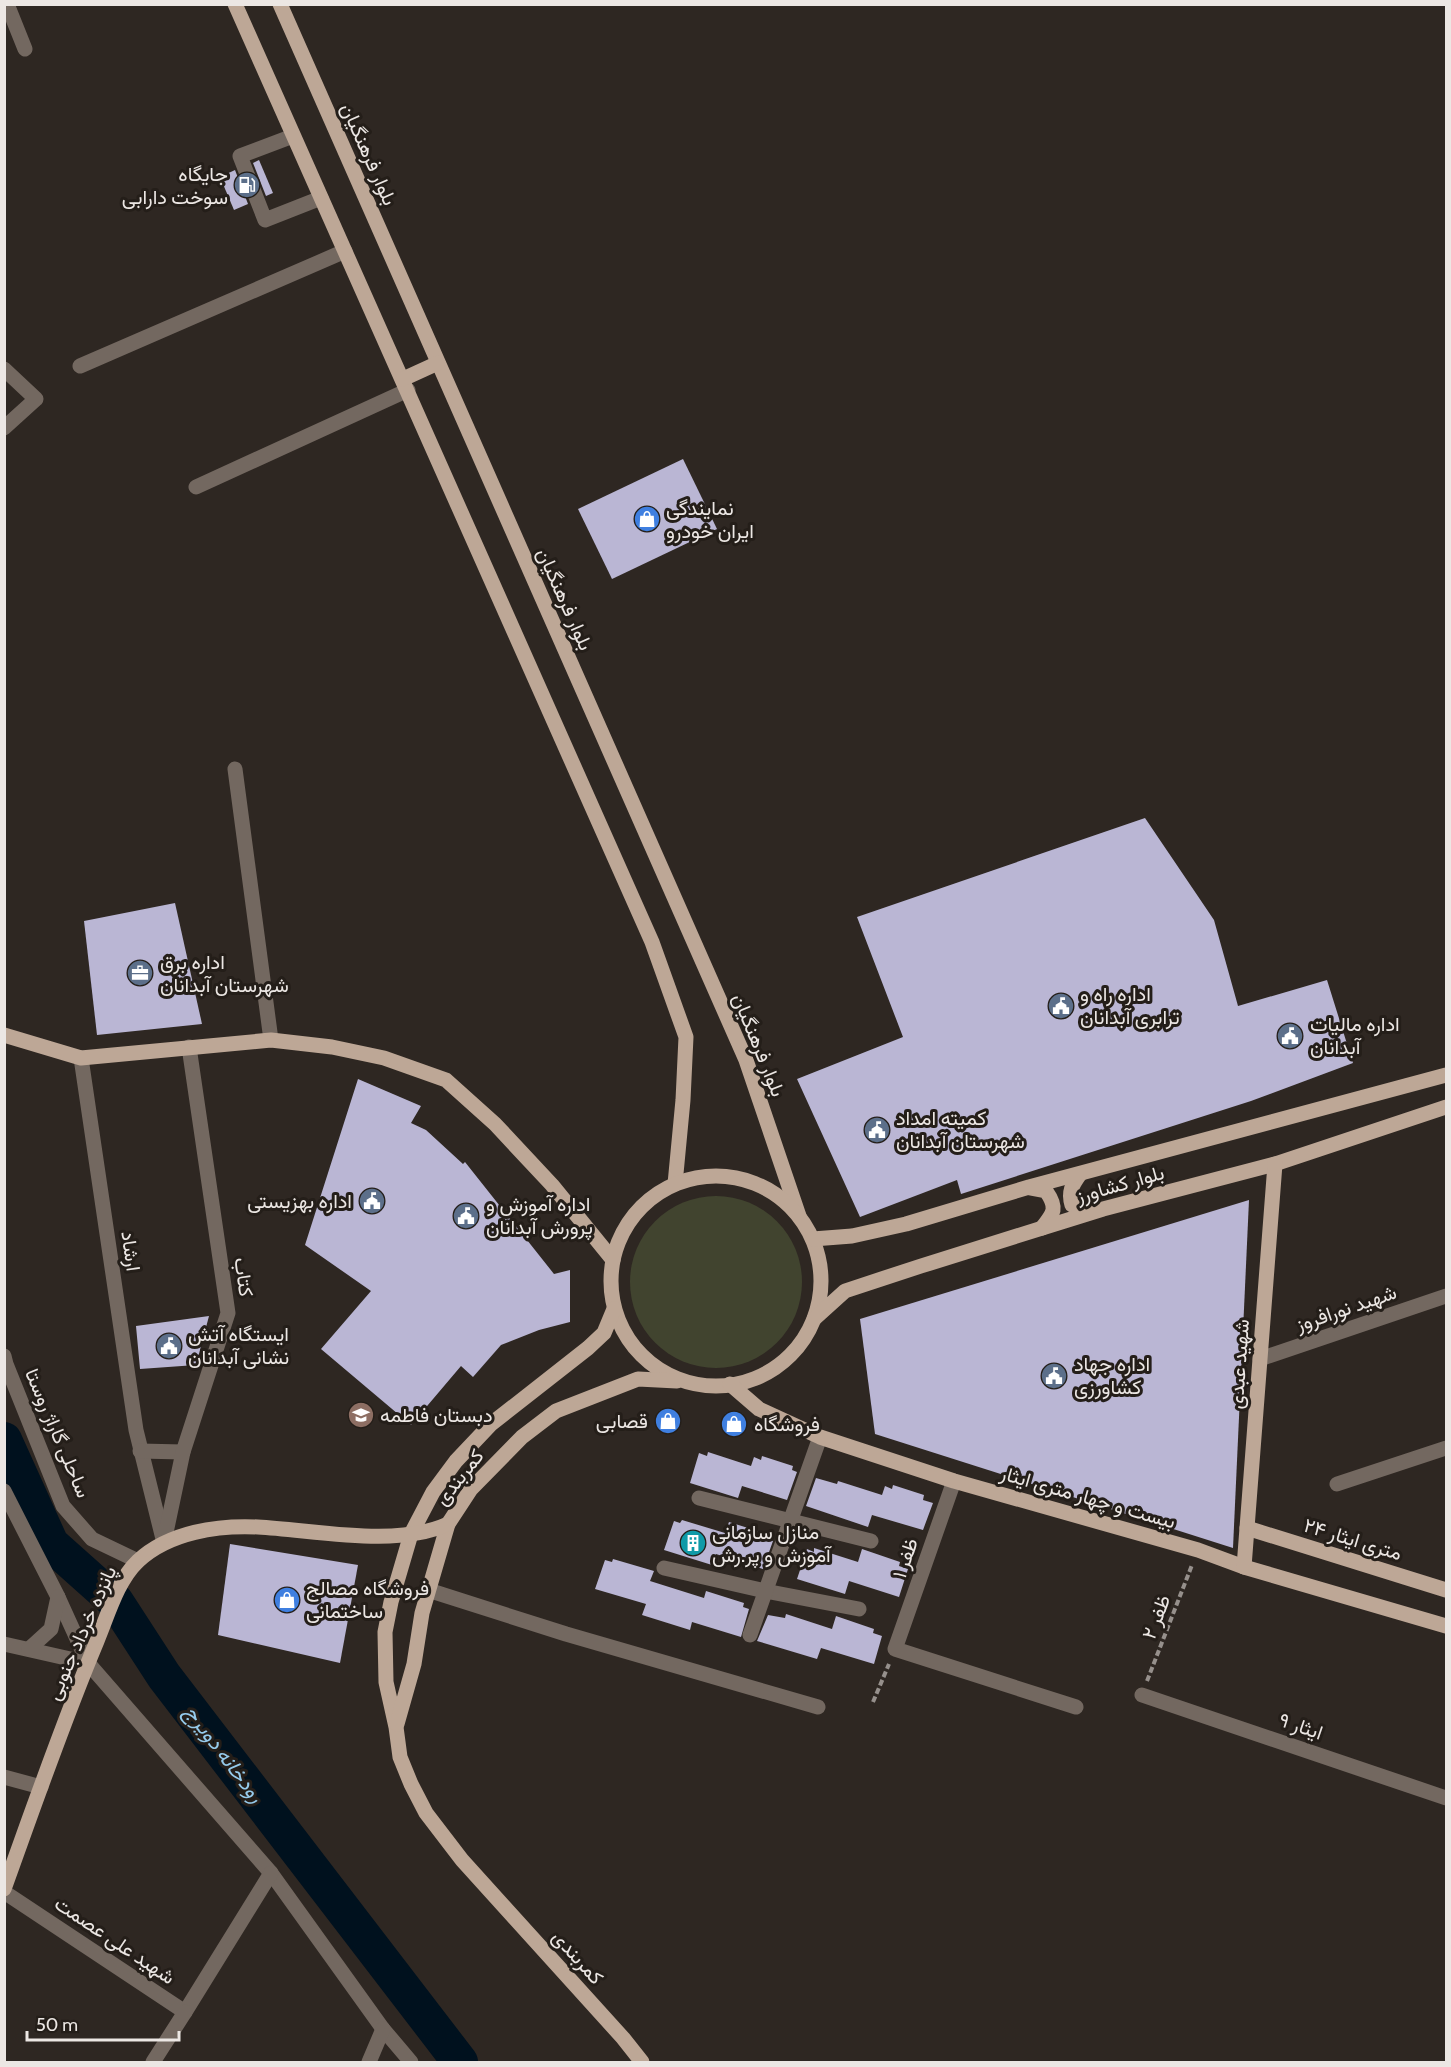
<svg xmlns="http://www.w3.org/2000/svg" width="1451" height="2067" viewBox="0 0 1451 2067" font-family="Cabin,Vazirmatn,sans-serif">
<rect width="100%" height="100%" fill="#2e2722"/>
<!-- green -->
<circle fill="#41442f" cx="716" cy="1282" r="86"/>
<g fill="none" stroke-linecap="round" stroke-linejoin="round">
<!-- river -->
<path stroke="#00111e" stroke-width="36" d="M4,1440L51,1544L116,1602L164,1676L460,2062"/>
</g>
<!-- building -->
<g fill="#bab6d4">
<path d="M259,160L273,193L266,196L253,163Z"/>
<path d="M235,170L248,204L234,210L220,177Z"/>
<path d="M683,459L717,529L612,579L578,509Z"/>
<path d="M1145,818L1214,920L1238,1006L1327,980L1353,1063L1251,1101L961,1194L957,1180L860,1217L797,1079L903,1037L857,917Z"/>
<path d="M175,903L202,1024L97,1035L84,921Z"/>
<path d="M358,1079L421,1106L411,1123L426,1130L463,1164L465,1162L554,1274L570,1270V1322L539,1330L501,1345L473,1377L461,1366L411,1425L321,1349L371,1291L305,1245Z"/>
<path d="M1249,1200L1233,1548L875,1434L860,1319Z"/>
<path d="M209,1316L196,1365L140,1369L136,1326Z"/>
<path d="M708,1452L751,1466L754,1457L761,1460L762,1456L793,1466L792,1470L797,1472L787,1500L742,1486L738,1498L690,1483L699,1453L707,1456Z"/>
<path d="M816,1478L837,1484L838,1481L882,1495L885,1486L892,1489L893,1485L924,1495L923,1500L933,1503L923,1530L872,1515L868,1527L806,1506Z"/>
<path d="M682,1520L725,1533L729,1522L767,1534L766,1539L773,1541L763,1569L716,1554L712,1565L664,1550L674,1521L680,1523Z"/>
<path d="M230,1544L358,1565L340,1663L218,1635Z"/>
<path d="M814,1548L858,1562L862,1549L900,1562L899,1566L908,1569L899,1597L849,1581L845,1594L797,1579L807,1549L814,1552Z"/>
<path d="M613,1559L654,1571L650,1581L704,1598L706,1591L744,1603L743,1607L749,1609L741,1637L692,1622L690,1630L642,1615L646,1604L595,1589L605,1560L612,1562Z"/>
<path d="M786,1614L832,1629L836,1616L874,1629L873,1633L882,1636L874,1664L821,1648L817,1659L757,1641L768,1615L785,1618Z"/>
</g>
<g fill="none" stroke-linecap="round" stroke-linejoin="round">
<!-- path -->
<g stroke="#96908c" stroke-width="4" stroke-dasharray="6 3" stroke-linecap="butt">
<path d="M1147,1681L1192,1565"/>
<path d="M873,1702L889,1664"/>
</g>
<!-- minor -->
<g stroke="#736860" stroke-width="15">
<path d="M7,4L25,49"/>
<path d="M293,136L240,156L265,220L321,198"/>
<path d="M80,366L345,251"/>
<path d="M4,369L36,399L4,428"/>
<path d="M196,487L408,390"/>
<path d="M235,769L271,1040"/>
<path d="M81,1058L136,1430L163,1539"/>
<path d="M4,1356L6,1364L63,1506L92,1539L138,1561"/>
<path d="M1260,1359L1446,1296"/>
<path d="M140,1451L183,1452"/>
<path d="M954,1481L895,1649L1076,1707"/>
<path d="M1337,1484L1446,1448"/>
<path d="M4,1491L58,1597L88,1663"/>
<path d="M699,1498L871,1541"/>
<path d="M164,1542L183,1452L228,1313L189,1047"/>
<path d="M664,1568L765,1591L859,1609"/>
<path d="M428,1590L566,1634L818,1707"/>
<path d="M750,1635L820,1437"/>
<path d="M4,1644L88,1663L271,1873L383,2029L411,2062"/>
<path d="M29,1649L51,1629L58,1597"/>
<path d="M1142,1695L1446,1798"/>
<path d="M4,1777L41,1787"/>
<path d="M4,1892L185,2012L271,1873"/>
<path d="M153,2062L185,2012"/>
<path d="M369,2062L383,2029"/>
</g>
<!-- major -->
<g stroke="#bda796" stroke-width="15">
<path d="M235,4L652,942L686,1037L683,1100L675,1184"/>
<path d="M280,4L746,1060L799,1216"/>
<path d="M403,379L438,363"/>
<path d="M4,1035L81,1058L271,1040L332,1047L384,1058L446,1080L495,1124L552,1185L613,1260"/>
<path d="M1080,1174C1072,1185 1068,1192 1072,1205L1083,1210H1093"/>
<circle cx="716" cy="1281" r="105"/>
<path d="M1030,1188L1046,1191C1058,1208 1054,1213 1042,1228"/>
<path d="M813,1239L852,1236L906,1224L1029,1187L1446,1075"/>
<path d="M614,1309L604,1333L588,1348L491,1424L456,1461L433,1492L411,1534L391,1602L385,1632L386,1682L396,1727L400,1757L411,1784L426,1813L462,1860L623,2038L642,2062"/>
<path d="M814,1319L845,1291L921,1266L1103,1209L1275,1164L1446,1107"/>
<path d="M730,1384L759,1409L820,1437L954,1481L1198,1550L1244,1567L1446,1626"/>
<path d="M1247,1528L1446,1590"/>
<path d="M1244,1567L1275,1164"/>
<path d="M397,1724L414,1664L422,1613L448,1524L471,1489L522,1437L556,1411L638,1379L677,1381"/>
<path d="M4,1889C34,1806 63,1722 97,1641C108,1615 117,1581 138,1561C169,1532 218,1525 258,1527C315,1530 395,1548 448,1524"/>
</g>
</g>
<!-- icons -->
<defs>
<g id="fuel-disc" transform="scale(1.35)"><circle r="9.5" fill="#5c6f8a" stroke="#241e19"/><path d="M-5.5-6h7V0h2V4h1.3V-2.5L3-4.5l.8-.8L6-3V5H2.5V1h-1V6h-7ZM-4.2-4.7v3.2H.2V-4.7Z" fill="#fff"/></g>
<g id="shop-disc" transform="scale(1.35)"><circle r="9.5" fill="#3f7fe0" stroke="#241e19"/><path d="M-5-2.5h2.3a2.7 3.5 0 0 1 5.4 0H5L5.5 6h-11ZM-1.5-2.5h3a1.5 2.3 0 0 0-3 0Z" fill="#fff"/></g>
<g id="office-disc" transform="scale(1.35)"><circle r="9.5" fill="#5c6f8a" stroke="#241e19"/><path d="M-6-3h4V-5.5h4V-3h4V5H-6ZM-1-4.5V-3h2v-1.5ZM-6 0V1H6V0Z" fill="#fff"/></g>
<g id="civic-disc" transform="scale(1.35)"><circle r="9.5" fill="#5c6f8a" stroke="#241e19"/><path d="M-.6-6.5H3V-4.5H.6V-3L4-1V1h2V6H-6V1h2V-1L-.6-3ZM-1.2 2.5V6h2.4V2.5Z" fill="#fff"/></g>
<g id="school-disc" transform="scale(1.35)"><circle r="9.5" fill="#8d6e63" stroke="#241e19"/><path d="M0-5L7-2L0 1L-7-2ZM-4 1L0 2.5L4 1V4Q0 6-4 4Z" fill="#fff"/></g>
<g id="building-disc" transform="scale(1.35)"><circle r="9.5" fill="#0f9aa8" stroke="#241e19"/><path d="M-4-6H4V6H1V3H-1V6H-4ZM-2.5-4.3h1.7v1.8h-1.7ZM.8-4.3h1.7v1.8H.8ZM-2.5-1h1.7V.8h-1.7ZM.8-1h1.7V.8H.8Z" fill="#fff"/></g>
</defs>
<g fill-rule="evenodd">
<use href="#fuel-disc" x="247" y="185"/>
<use href="#shop-disc" x="647" y="519"/>
<use href="#office-disc" x="140" y="973"/>
<use href="#civic-disc" x="1061" y="1006"/>
<use href="#civic-disc" x="1290" y="1036"/>
<use href="#civic-disc" x="877" y="1130"/>
<use href="#civic-disc" x="372" y="1201"/>
<use href="#civic-disc" x="466" y="1216"/>
<use href="#civic-disc" x="169" y="1346"/>
<use href="#civic-disc" x="1054" y="1376"/>
<use href="#school-disc" x="361" y="1415"/>
<use href="#shop-disc" x="668" y="1421"/>
<use href="#shop-disc" x="734" y="1424"/>
<use href="#building-disc" x="693" y="1543"/>
<use href="#shop-disc" x="287" y="1600"/>
</g>
<g text-anchor="middle" stroke-width="6" stroke-linejoin="round" paint-order="stroke">
<!-- street labels -->
<g font-size="20" fill="#ece7e4" stroke="#241e19">
<text transform="translate(369 154) rotate(66)" y="7">بلوار فرهنگیان</text>
<text transform="translate(565 599) rotate(66)" y="7">بلوار فرهنگیان</text>
<text transform="translate(759 1045) rotate(68)" y="7">بلوار فرهنگیان</text>
<text transform="translate(1120 1184) rotate(-16)" y="7">بلوار کشاورز</text>
<text transform="translate(131 1251) rotate(82)" y="7">ارشاد</text>
<text transform="translate(244 1277) rotate(82)" y="7">کتاب</text>
<text transform="translate(1346 1308) rotate(-19)" y="7">شهید نورافروز</text>
<text transform="translate(1239 1364) rotate(-86)" y="7">شهید عبدی</text>
<text transform="translate(58 1433) rotate(67)" y="7">ساحلی گاراژ روستا</text>
<text transform="translate(459 1477) rotate(-51)" y="7">کمربندی</text>
<text transform="translate(1088 1497) rotate(16)" y="7">بیست و چهار متری ایثار</text>
<text transform="translate(1353 1539) rotate(17)" y="7">۲۴ متری ایثار</text>
<text transform="translate(905 1558) rotate(-71)" y="7">ظفر ۱</text>
<text transform="translate(1156 1617) rotate(-69)" y="7">ظفر ۲</text>
<text transform="translate(81 1633) rotate(-66)" y="7">پانزده خرداد جنوبی</text>
<text transform="translate(1301 1726) rotate(19)" y="7">ایثار ۹</text>
<text transform="translate(115 1940) rotate(34)" y="7">شهید علی عصمت</text>
<text transform="translate(578 1957) rotate(48)" y="7">کمربندی</text>
</g>
<!-- poi labels -->
<g font-size="20" fill="#ece7e4" stroke="#241e19" text-anchor="start">
<text x="228" y="181" text-anchor="end">جایگاه<tspan x="228" dy="23">سوخت دارابی</tspan></text>
<text x="666" y="515">نمایندگی<tspan x="666" dy="23">ایران خودرو</tspan></text>
<text x="160" y="969">اداره برق<tspan x="160" dy="23">شهرستان آبدانان</tspan></text>
<text x="1080" y="1001">اداره راه و<tspan x="1080" dy="23">ترابری آبدانان</tspan></text>
<text x="1310" y="1031">اداره مالیات<tspan x="1310" dy="23">آبدانان</tspan></text>
<text x="896" y="1125">کمیته امداد<tspan x="896" dy="23">شهرستان آبدانان</tspan></text>
<text x="352" y="1208" text-anchor="end">اداره بهزیستی</text>
<text x="486" y="1211">اداره آموزش و<tspan x="486" dy="23">پرورش آبدانان</tspan></text>
<text x="188" y="1341">ایستگاه آتش<tspan x="188" dy="23">نشانی آبدانان</tspan></text>
<text x="1074" y="1371">اداره جهاد<tspan x="1074" dy="23">کشاورزی</tspan></text>
<text x="380" y="1422">دبستان فاطمه</text>
<text x="648" y="1428" text-anchor="end">قصابی</text>
<text x="754" y="1431">فروشگاه</text>
<text x="712" y="1539">منازل سازمانی<tspan x="712" dy="23">آموزش و پر.رش</tspan></text>
<text x="306" y="1595">فروشگاه مصالح<tspan x="306" dy="23">ساختمانی</tspan></text>
</g>
<!-- water labels -->
<g font-size="21" font-style="italic" fill="#96cbec" stroke="#241e19">
<text transform="translate(224 1754) rotate(53)" y="7">رودخانه دویرج</text>
</g>
</g>
<!-- border -->
<rect width="1451" height="2067" fill="none" stroke="#ece7e4" stroke-width="12"/>
<!-- scale -->
<path d="M27 2031v9h152v-9" fill="none" stroke="#ece7e4" stroke-width="3"/>
<text x="36" y="2031" font-size="18" fill="#ece7e4" stroke="#241e19" stroke-width="4.5" paint-order="stroke">50 m</text>
</svg>
